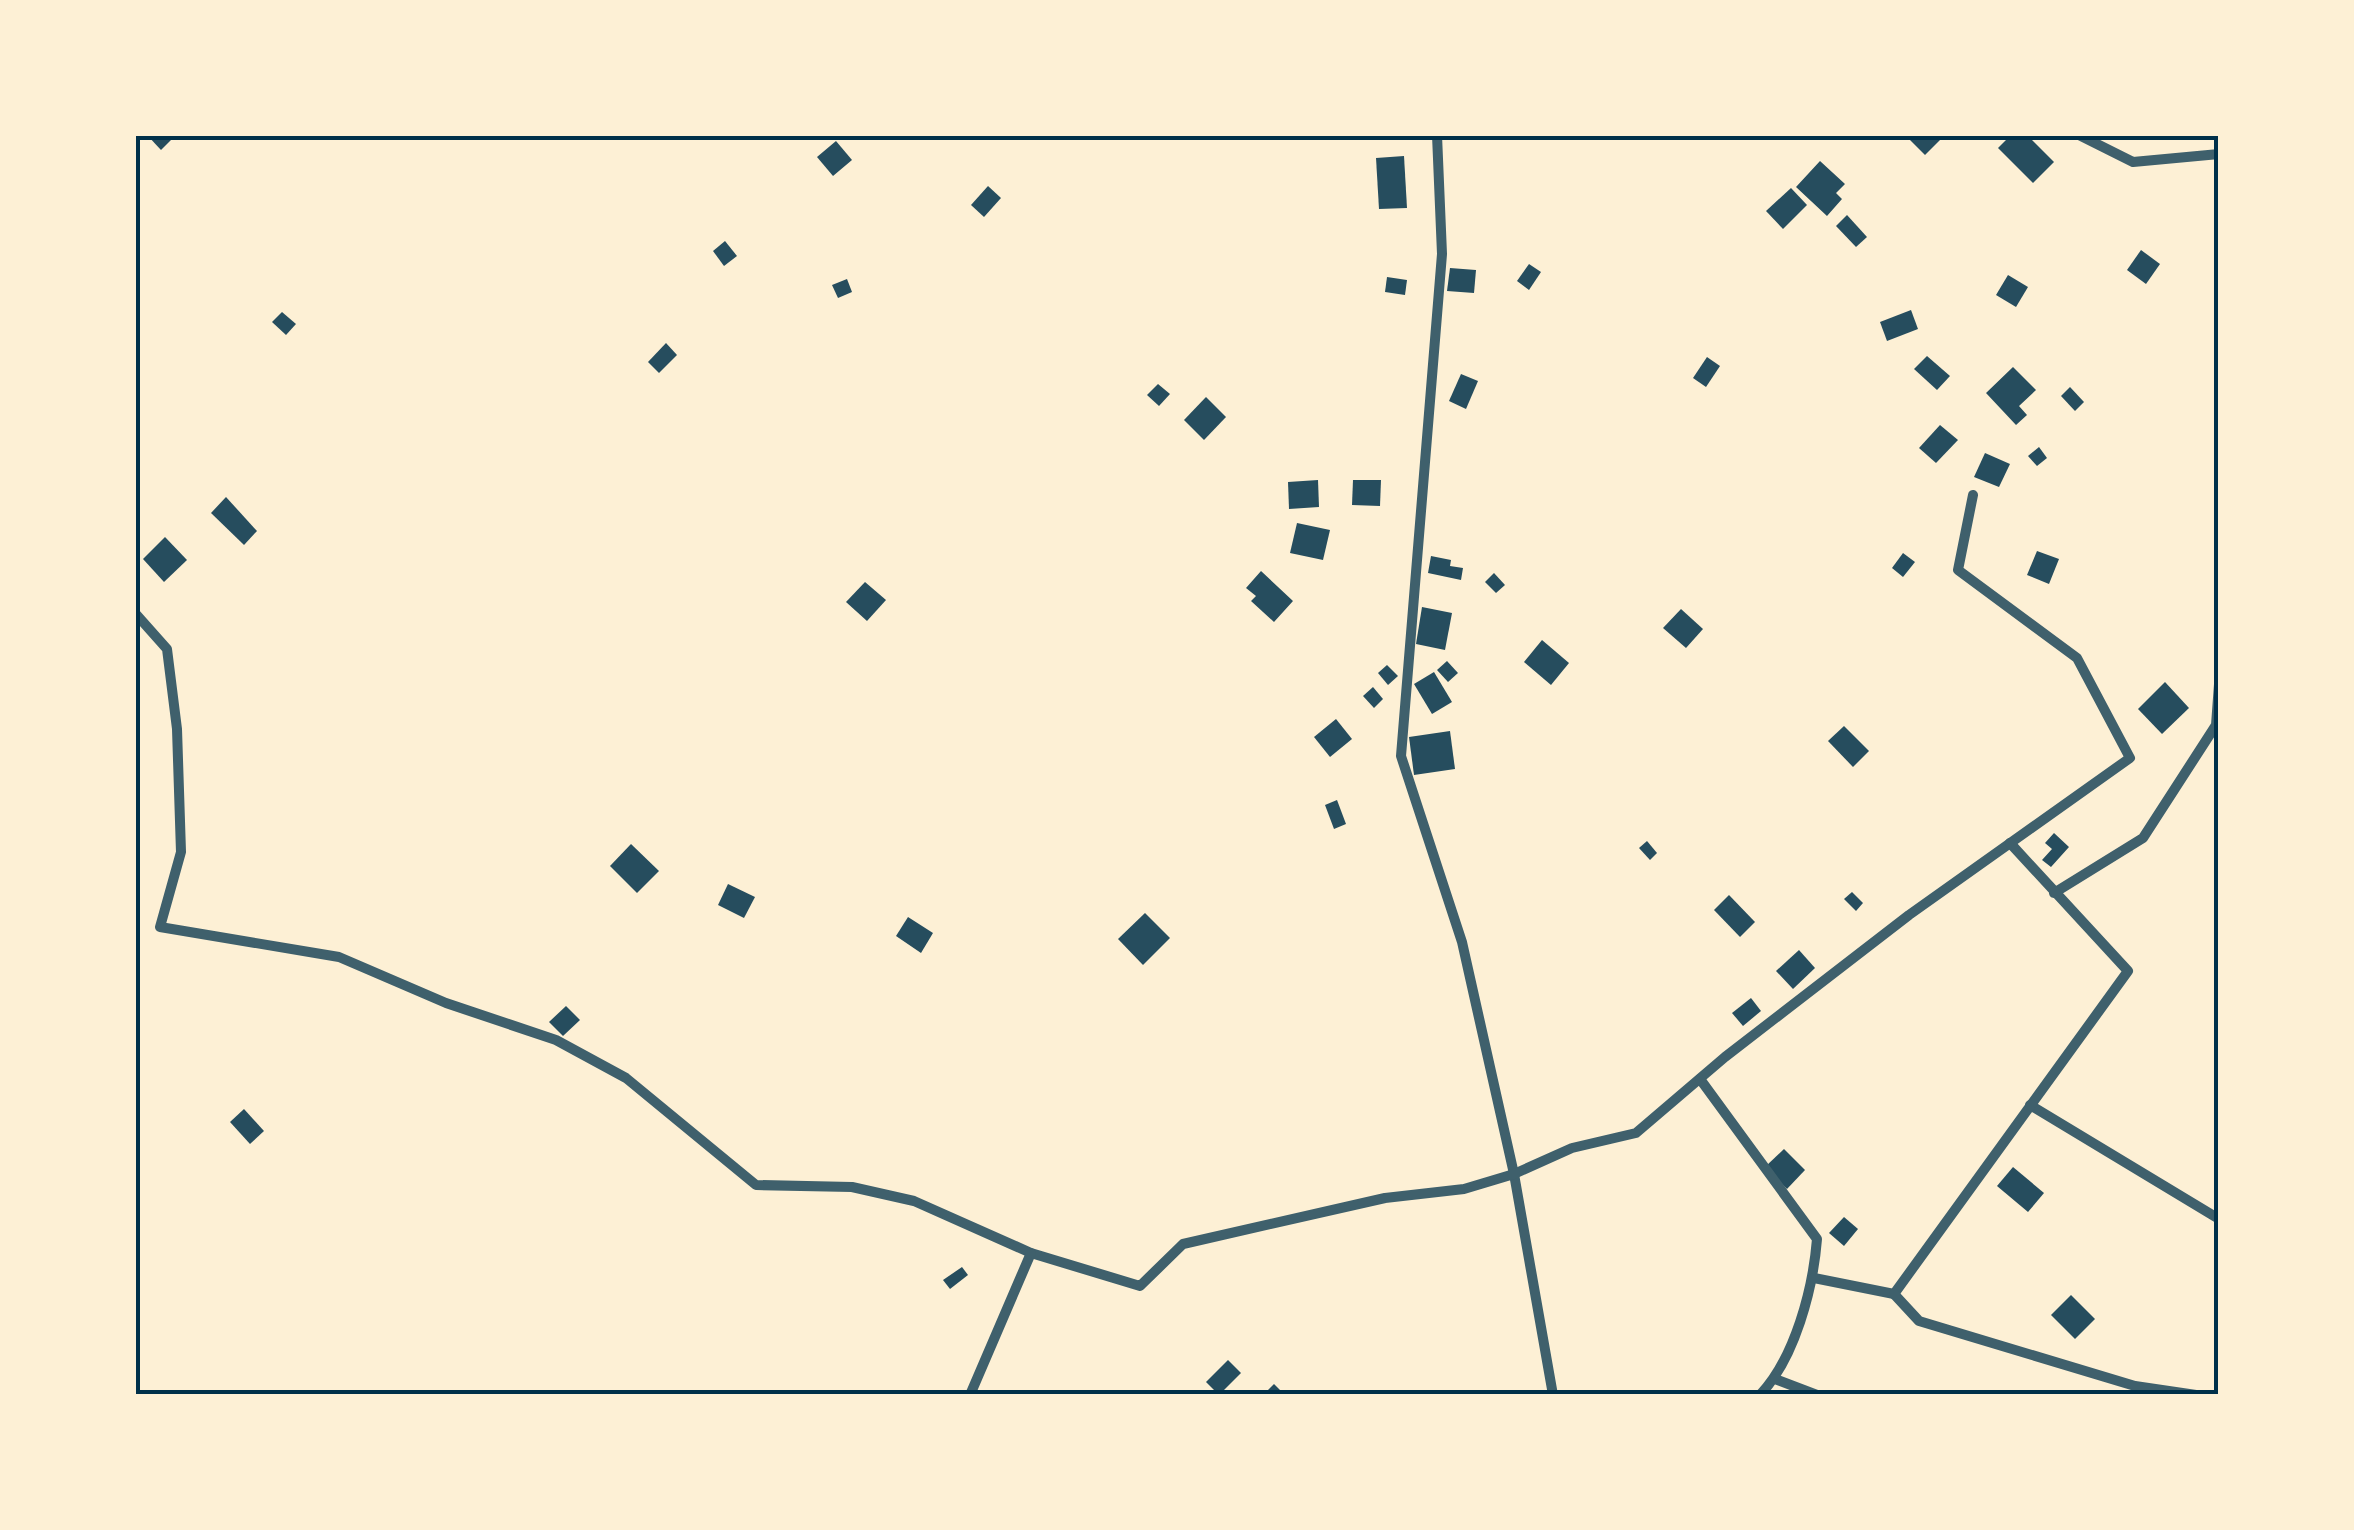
<svg xmlns="http://www.w3.org/2000/svg" width="2354" height="1530" viewBox="0 0 2354 1530" font-family="'DM Sans',sans-serif">
<rect width="100%" height="100%" fill="#fdf0d5"/>
<!-- building -->
<g fill="#264d5e">
<path d="M147,135H176L161,150Z"/>
<path d="M1905,135H1938L1941,139L1925,155Z"/>
<path d="M2011,135H2027L2054,162L2033,183L1998,148Z"/>
<path d="M836,141L852,160L833,176L817,157Z"/>
<path d="M1404,156L1407,208L1379,209L1376,158Z"/>
<path d="M1820,161L1845,184L1836,193L1842,199L1827,216L1796,187Z"/>
<path d="M988,186L1001,198L984,217L971,205Z"/>
<path d="M1791,188L1807,205L1783,229L1766,211Z"/>
<path d="M1847,215L1867,237L1856,247L1836,226Z"/>
<path d="M725,241L737,256L724,266L713,251Z"/>
<path d="M2141,250L2160,264L2146,284L2127,270Z"/>
<path d="M1529,264L1541,272L1529,290L1517,281Z"/>
<path d="M1450,268L1476,270L1474,293L1447,291Z"/>
<path d="M2008,275L2028,287L2016,307L1996,295Z"/>
<path d="M1387,277L1407,280L1405,295L1385,292Z"/>
<path d="M847,279L852,292L838,298L832,285Z"/>
<path d="M1911,310L1918,329L1887,341L1880,322Z"/>
<path d="M282,312L296,324L286,335L272,322Z"/>
<path d="M666,343L677,355L659,373L648,362Z"/>
<path d="M1927,356L1950,376L1937,390L1914,369Z"/>
<path d="M1707,357L1720,366L1706,387L1693,378Z"/>
<path d="M2013,367L2036,390L2019,406L2027,415L2016,425L1986,393Z"/>
<path d="M1461,374L1478,381L1466,409L1449,401Z"/>
<path d="M1158,384L1170,394L1159,406L1147,395Z"/>
<path d="M2070,387L2084,402L2075,411L2061,396Z"/>
<path d="M1206,397L1226,417L1204,440L1184,420Z"/>
<path d="M1940,425L1958,440L1936,463L1919,448Z"/>
<path d="M2039,447L2047,458L2037,466L2028,456Z"/>
<path d="M1985,453L2010,464L1999,487L1974,477Z"/>
<path d="M1318,480L1319,507L1289,509L1288,482Z"/>
<path d="M1353,480H1381L1380,506L1352,505Z"/>
<path d="M226,497L257,531L244,545L211,513Z"/>
<path d="M1297,523L1330,530L1323,560L1290,553Z"/>
<path d="M165,537L187,560L164,582L143,559Z"/>
<path d="M2037,551L2059,559L2049,584L2027,575Z"/>
<path d="M1903,553L1915,562L1903,577L1892,568Z"/>
<path d="M1431,556L1451,560L1450,566L1463,568L1461,580L1428,573Z"/>
<path d="M1261,571L1293,601L1274,622L1251,601L1256,596L1246,588Z"/>
<path d="M1494,573L1505,585L1496,593L1485,582Z"/>
<path d="M865,582L886,600L867,621L846,602Z"/>
<path d="M1422,607L1452,613L1445,650L1416,644Z"/>
<path d="M1681,609L1703,629L1686,648L1663,628Z"/>
<path d="M1542,640L1569,663L1551,685L1524,662Z"/>
<path d="M1447,661L1458,673L1448,682L1437,670Z"/>
<path d="M1387,665L1398,676L1388,685L1378,673Z"/>
<path d="M1434,672L1452,702L1432,714L1414,684Z"/>
<path d="M2165,682L2189,708L2162,734L2138,709Z"/>
<path d="M1373,687L1383,699L1374,708L1363,696Z"/>
<path d="M1336,719L1352,739L1330,757L1314,737Z"/>
<path d="M1844,726L1869,751L1853,767L1828,741Z"/>
<path d="M1450,731L1455,769L1414,775L1409,737Z"/>
<path d="M1337,800L1346,824L1334,829L1325,805Z"/>
<path d="M2054,833L2069,847L2051,867L2042,860L2052,849L2045,843Z"/>
<path d="M1647,841L1657,853L1650,860L1639,848Z"/>
<path d="M631,844L659,871L637,893L610,866Z"/>
<path d="M728,884L755,897L744,918L718,905Z"/>
<path d="M1852,892L1863,903L1856,911L1844,899Z"/>
<path d="M1729,895L1755,922L1740,937L1714,910Z"/>
<path d="M1145,913L1170,938L1143,965L1118,939Z"/>
<path d="M908,917L933,933L921,953L896,936Z"/>
<path d="M1799,950L1815,968L1793,989L1776,971Z"/>
<path d="M1751,998L1761,1011L1743,1026L1732,1013Z"/>
<path d="M566,1006L580,1020L563,1036L549,1022Z"/>
<path d="M244,1109L264,1131L250,1144L230,1122Z"/>
<path d="M1784,1149L1805,1170L1787,1189L1765,1167Z"/>
<path d="M2013,1167L2044,1193L2028,1212L1997,1186Z"/>
<path d="M1844,1217L1858,1229L1844,1246L1829,1233Z"/>
<path d="M962,1267L968,1275L950,1289L943,1280Z"/>
<path d="M2071,1295L2095,1319L2075,1339L2051,1315Z"/>
<path d="M1228,1360L1241,1373L1219,1395L1206,1382Z"/>
<path d="M1274,1384L1285,1395H1263Z"/>
</g>
<g fill="none" stroke-linecap="round" stroke-linejoin="round">
<!-- minor -->
<g stroke="#3f606c" stroke-width="10">
<path d="M1437,135L1442,254L1401,756L1462,942L1514,1174L1553,1395"/>
<path d="M2079,135L2133,162L2219,154"/>
<path d="M135,613L167,649L177,729L181,852L160,927L339,957L446,1003L556,1040L626,1078L756,1185L852,1187L914,1201L1031,1253L1140,1286L1183,1244L1385,1198L1464,1189L1514,1174L1572,1148L1636,1133L1725,1057L1909,915L2130,758L2077,658L1958,570L1973,495"/>
<path d="M2054,893L2143,838L2216,725L2219,684"/>
<path d="M1700,1079L1817,1239C1813,1289 1795,1358 1760,1395"/>
<path d="M2030,1105L2219,1219"/>
<path d="M1814,1278L1894,1294L2128,971L2010,843"/>
<path d="M1894,1294L1919,1321L2135,1386L2196,1395"/>
<path d="M1775,1379L1817,1395"/>
<path d="M970,1395L1031,1253"/>
</g>
</g>
<!-- border -->
<rect width="2354" height="1530" fill="none" stroke="#fdf0d5" stroke-width="275"/>
<rect x="138" y="138" width="2078" height="1254" fill="none" stroke="#003049" stroke-width="4"/>
</svg>
